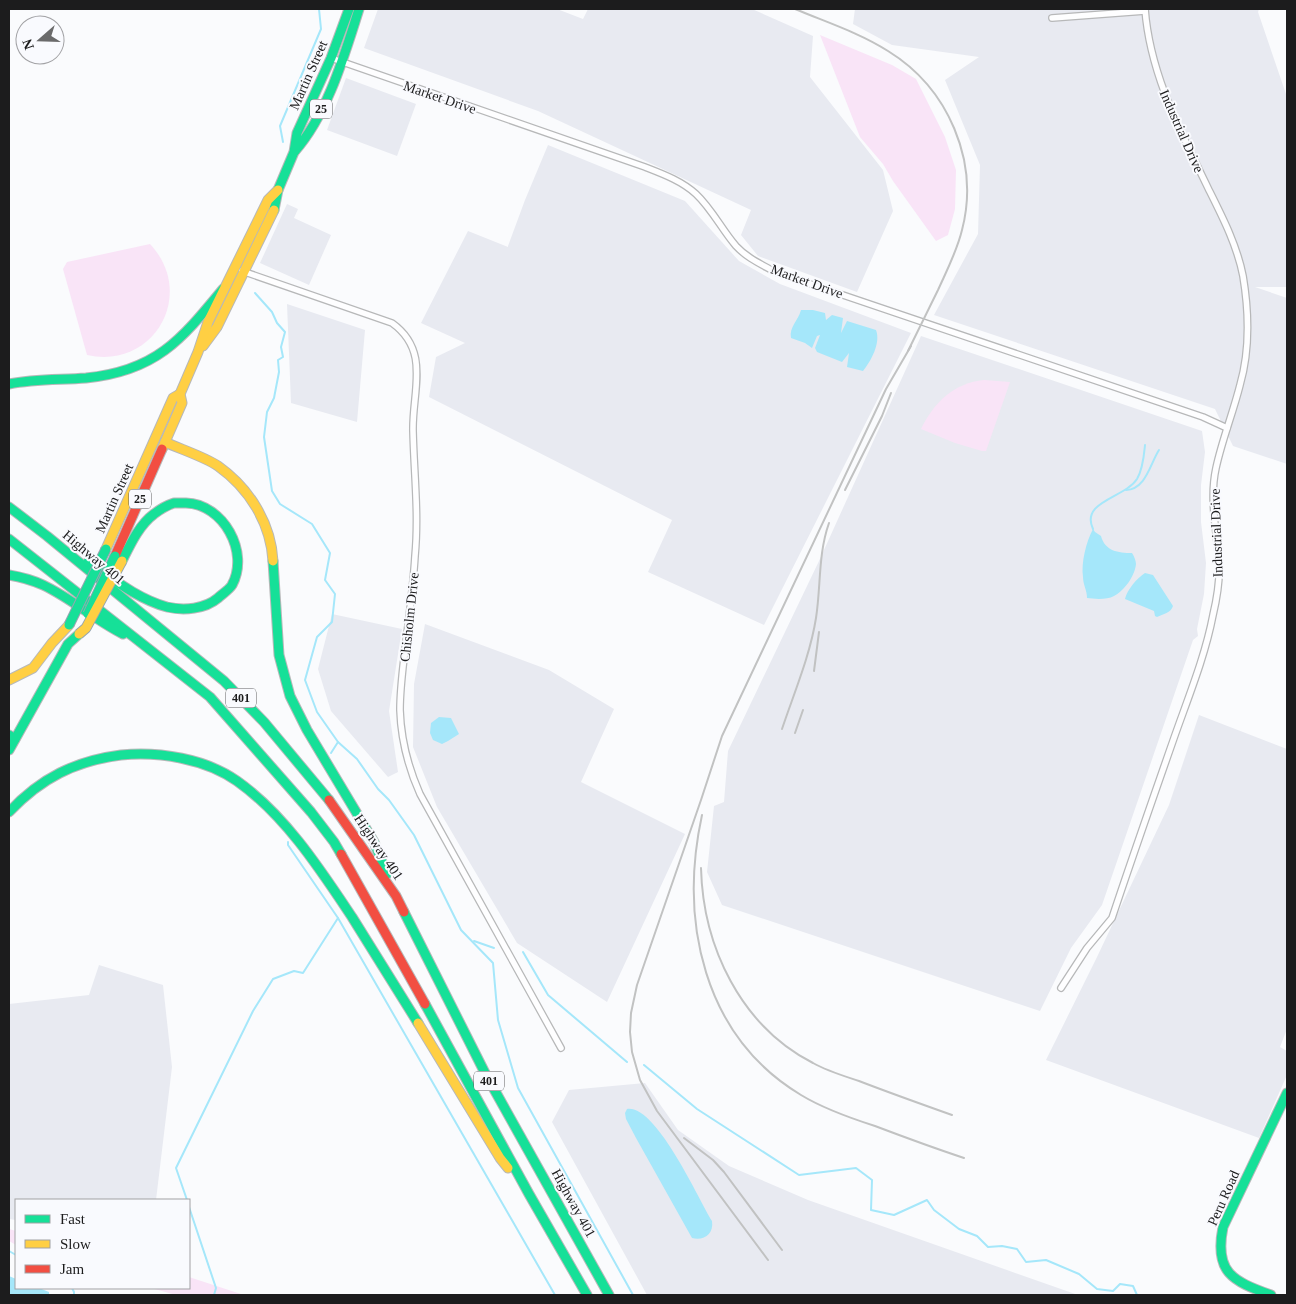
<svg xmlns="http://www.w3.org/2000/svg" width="1296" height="1304" viewBox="0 0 1296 1304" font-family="Georgia,serif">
<rect width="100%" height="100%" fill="#fafbfd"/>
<!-- built -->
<g fill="#e8eaf1">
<path d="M378,9H557L583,19L588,9H752L813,36L810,77L883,170L893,211L857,292L758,256L741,235L751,210L538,111L364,48Z"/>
<path d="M855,9H1259L1258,12L1287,97V287H1255L1287,298V464L1233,446L1215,409L934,315L978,234L980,165L945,80L979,57L892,45L853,24Z"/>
<path d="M346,78L416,104L397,156L327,130Z"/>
<path d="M548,145L685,201L739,261L780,284L911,333L764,625L648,572L672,520L429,397L436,357L465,343L421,323L468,231L508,247V246L525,200Z"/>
<path d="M287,204L298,209L294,218L331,235L309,285L260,263Z"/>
<path d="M287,304L365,330L357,422L291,403Z"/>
<path d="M921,336L1202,431L1205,452L1201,485V522L1206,563L1204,594L1197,629L1198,636L1193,640L1102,905L1071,948L1040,1011L722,905L707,872L714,806L724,802L728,751L819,561Z"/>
<path d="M332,614L402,629L389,711L398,772L388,777L331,711L318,669Z"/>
<path d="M425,624L549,670L614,709L581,782L685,834L607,1002L517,943L437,807L413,747L414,684Z"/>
<path d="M1199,715L1287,749V1029L1280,1047L1287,1051V1075L1259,1138L1046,1060L1097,957L1169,805Z"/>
<path d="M99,965L163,985L172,1067L156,1200H16V1220L9,1219V1004L89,995Z"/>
<path d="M645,1083L678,1130L729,1166L808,1200L1078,1295H647L552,1122L569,1090Z"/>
</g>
<!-- green -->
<g fill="#f9e4f7">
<path d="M820,35L892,65L916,79L945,137L956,170L955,209L948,235L936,241L893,181L883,164L860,137Z"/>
<path d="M150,244C197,294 154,370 87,355L63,269L67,262Z"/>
<path d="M984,380L1010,382L986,451H982L955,443L921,429C934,402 954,383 984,380Z"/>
<path d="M9,1229L16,1231V1245L9,1241Z"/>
<path d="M189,1277L244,1295H176L151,1288H189Z"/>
</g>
<!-- water -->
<g fill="#a5e7fa">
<path d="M801,310H813L825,313L826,320L832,315L843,318L841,333L847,321L876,330C881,343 871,361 863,371L847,367L849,353L842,362L817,352L815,348L820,335L817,336L812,348L805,343L791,338C789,327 798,321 801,310Z"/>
<path d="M1093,529L1095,532L1101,536C1105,551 1118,553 1132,553C1134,556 1136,561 1136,564C1135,576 1124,591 1114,596C1107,600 1094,599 1087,598C1087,590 1083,585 1083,577C1081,563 1086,542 1093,529Z"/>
<path d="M1145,573L1153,575L1173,606C1171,613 1163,614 1157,617L1155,616L1154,611L1125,599C1127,590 1137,578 1145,573Z"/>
<path d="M439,717L451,718L459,734L448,741L442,744L433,740L430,733L431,723Z"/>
<path d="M627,1109C656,1104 699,1200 712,1221C714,1234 704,1241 692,1238L636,1138L626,1119L625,1113Z"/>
<path d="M9,1276L16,1279V1288H39L49,1292V1295H9Z"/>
</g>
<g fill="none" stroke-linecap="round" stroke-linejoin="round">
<!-- stream -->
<g stroke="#a5e7fa" stroke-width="2">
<path d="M283,142L280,126L321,29L319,9"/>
<path d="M255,293L272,312L277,323L285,332L281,347L283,357L278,360L279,372L274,398L267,412L264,437L272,491L280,504L312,524L330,553L325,580L335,594L332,622L317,637L305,680L317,712L338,742L357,759L378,789L389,800L414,835L461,930L493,963L498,1020L518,1088L633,1295"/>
<path d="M1126,490C1146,489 1150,464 1159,450"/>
<path d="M1093,529C1080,501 1125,498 1137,479C1143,469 1144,455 1145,445"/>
<path d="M331,753L338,742"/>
<path d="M288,842V845L338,918L555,1295"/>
<path d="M474,941L494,948"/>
<path d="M523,952L548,995L627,1062"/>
<path d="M644,1065L697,1109L799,1175L856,1168L872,1180L871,1210L894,1215L927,1200L934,1210L959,1229L977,1236L988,1247L1002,1246L1017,1249L1026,1262L1046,1260L1079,1274L1097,1289L1113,1291L1120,1284L1133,1286L1137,1295"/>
<path d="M187,1200L176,1168L253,1011L273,979L294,971L303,973L338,918"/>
<path d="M189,1207L216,1288L214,1295"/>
<path d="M9,1251L16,1255"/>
<path d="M72,1288L74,1292V1295"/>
<path d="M1168,1295H1177"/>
</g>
<!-- street casing -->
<g stroke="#b7b8b9" stroke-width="8">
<g id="street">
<path d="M1052,18L1145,11"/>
<path d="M331,58L645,167C663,174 682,181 696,194C712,209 722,230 736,246C747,258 761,264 775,272L1203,417L1227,428"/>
<path d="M242,271L392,323C431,351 412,391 413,431C414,473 419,514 415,556C413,590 408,624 404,658C402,675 400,693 400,710C401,740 408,767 420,794L561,1048"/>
<path d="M1061,988L1087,948L1112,918C1132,858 1153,798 1174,738C1188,698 1205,657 1213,615C1217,598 1220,580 1219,563C1217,531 1209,500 1216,468C1222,440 1233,413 1240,385C1250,350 1249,312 1243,276C1237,245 1222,216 1208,188C1180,130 1150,74 1145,9"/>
</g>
</g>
<!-- fast casing -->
<g stroke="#b7b8b9" stroke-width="11">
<g id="fast">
<path d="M295,151C328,113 344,56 359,9"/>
<path d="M274,210L278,190L294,152L297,133L331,58L349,9"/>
<path d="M9,384C35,379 60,380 86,378C156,371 181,340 223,289"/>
<path d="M9,507L47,536L224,681L264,722L329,800"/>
<path d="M9,539L210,697L311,812L334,842L341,854"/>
<path d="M273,561L279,655L290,696L307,730L374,842L387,874"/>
<path d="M88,562C113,579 138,599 167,607C184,611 205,609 218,598C222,594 229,590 232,585C250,552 223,504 186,503C182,503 178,503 174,503C168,505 159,510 154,514C139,525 130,545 122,561"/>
<path d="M9,575C21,577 32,580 43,585C71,598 95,620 123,634"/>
<path d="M9,735L15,739"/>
<path d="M9,750L68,644L79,634"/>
<path d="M9,812C41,778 75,761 121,755C159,751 206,759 237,781C285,815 320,869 352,917C374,952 396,988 418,1023"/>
<path d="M404,912L485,1073L609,1295"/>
<path d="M425,1004L529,1194L587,1295"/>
<path d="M1271,1295C1232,1281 1214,1272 1223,1227L1287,1093"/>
</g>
</g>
<!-- slow casing -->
<g stroke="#b7b8b9" stroke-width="11">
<g id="slow">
<path d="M203,346L217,327L274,210"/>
<path d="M165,442C180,449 205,457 218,466C249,488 271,523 273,561"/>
<path d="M162,449L182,403L180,394L198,352L208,322L268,200L278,190"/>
<path d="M106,549L173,398L180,394"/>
<path d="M9,680L33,668L52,643L69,625"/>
<path d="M418,1023L500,1158L508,1168"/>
</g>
</g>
<!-- jam casing -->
<g stroke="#b7b8b9" stroke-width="11">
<g id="jam">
<path d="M115,556L162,449"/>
<path d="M329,800L396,896L404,912"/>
<path d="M341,854L425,1004"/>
</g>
</g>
<!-- street -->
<use href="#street" stroke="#fefeff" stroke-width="5.5"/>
<!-- fast -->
<use href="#fast" stroke="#16e098" stroke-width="9"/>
<!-- slow -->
<use href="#slow" stroke="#ffcf43" stroke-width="9"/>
<!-- jam -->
<use href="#jam" stroke="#f24e42" stroke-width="9"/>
<!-- rail -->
<g stroke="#c1c2c2" stroke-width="2">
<path d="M795,9C826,22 860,33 888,51C948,88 980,161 962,230C957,251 947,270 938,290C928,310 918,331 908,351"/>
<path d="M845,490L882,416L891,393"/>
<path d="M814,671L819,632"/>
<path d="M782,729C794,693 810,656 816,618C821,586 818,554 829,523"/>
<path d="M795,733L803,710"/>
<path d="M702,815C679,921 703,1036 801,1095C824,1109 850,1118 875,1126C904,1137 934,1148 964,1158"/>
<path d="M701,868C703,947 741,1026 813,1063C827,1071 844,1076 859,1081C890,1093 921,1104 952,1115"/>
<path d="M684,1138L713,1160L724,1172L782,1250"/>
<path d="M768,1260L657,1111L640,1080L632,1052L630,1032L631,1013L637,985L701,800L722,736L886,389L911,346"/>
</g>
<!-- fast-bridge casing -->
<g stroke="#95a5b0" stroke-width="11" stroke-linecap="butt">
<g id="fast-bridge">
<path d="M88,614L115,556"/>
<path d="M69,625L106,549"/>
</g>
</g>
<!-- slow-bridge casing -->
<g stroke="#95a5b0" stroke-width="11" stroke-linecap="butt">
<path id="slow-bridge" d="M79,634L86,628L122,561"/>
</g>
<!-- fast-bridge -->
<use href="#fast-bridge" stroke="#16e098" stroke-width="9"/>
<!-- slow-bridge -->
<use href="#slow-bridge" stroke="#ffcf43" stroke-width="9"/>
</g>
<g text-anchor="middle" stroke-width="4" stroke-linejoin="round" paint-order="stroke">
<!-- shield labels -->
<g fill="#f9fafe" stroke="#5e5f60" stroke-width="1">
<rect x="310" y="99.5" width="22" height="19" rx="4"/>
<rect x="129" y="489.5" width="22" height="19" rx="4"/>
<rect x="226" y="688.5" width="30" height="19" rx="4"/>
<rect x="474" y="1071.5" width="30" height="19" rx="4"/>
</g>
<g font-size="12" font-weight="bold" fill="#1c1c1d">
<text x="321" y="113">25</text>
<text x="140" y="503">25</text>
<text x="241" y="702">401</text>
<text x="489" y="1085">401</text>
</g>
<!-- street labels -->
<g font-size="14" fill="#1c1c1d" stroke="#f9fafe">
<text transform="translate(308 75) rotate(-66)" y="5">Martin Street</text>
<text transform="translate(440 97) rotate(19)" y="5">Market Drive</text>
<text transform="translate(1182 131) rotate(66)" y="5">Industrial Drive</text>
<text transform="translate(807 281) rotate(20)" y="5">Market Drive</text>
<text transform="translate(114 498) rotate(-66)" y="5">Martin Street</text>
<text transform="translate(1216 533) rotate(-92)" y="5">Industrial Drive</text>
<text transform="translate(94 557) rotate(40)" y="5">Highway 401</text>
<text transform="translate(409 617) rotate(-84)" y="5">Chisholm Drive</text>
<text transform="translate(379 847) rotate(56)" y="5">Highway 401</text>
<text transform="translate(1223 1198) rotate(-66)" y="5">Peru Road</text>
<text transform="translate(574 1203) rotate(61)" y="5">Highway 401</text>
</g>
</g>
<!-- border -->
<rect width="1296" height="1304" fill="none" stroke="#1c1c1d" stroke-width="20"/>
<!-- legend -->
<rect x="15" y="1199" width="175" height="90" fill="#f9fafe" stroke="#a1a1a4"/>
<rect x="25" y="1215" width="25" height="8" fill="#16e098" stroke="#a1a1a4"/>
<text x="60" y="1224" font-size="15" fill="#1c1c1d">Fast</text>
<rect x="25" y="1240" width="25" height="8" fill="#ffcf43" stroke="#a1a1a4"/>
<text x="60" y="1249" font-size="15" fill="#1c1c1d">Slow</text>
<rect x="25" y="1265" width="25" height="8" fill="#f24e42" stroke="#a1a1a4"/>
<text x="60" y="1274" font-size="15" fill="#1c1c1d">Jam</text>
<!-- north arrow -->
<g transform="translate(40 40) rotate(250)"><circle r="24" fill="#f9fafe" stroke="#a1a1a4"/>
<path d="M0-4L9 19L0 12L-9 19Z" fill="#6a6a6b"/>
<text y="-8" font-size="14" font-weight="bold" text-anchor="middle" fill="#1c1c1d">N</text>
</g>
</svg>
